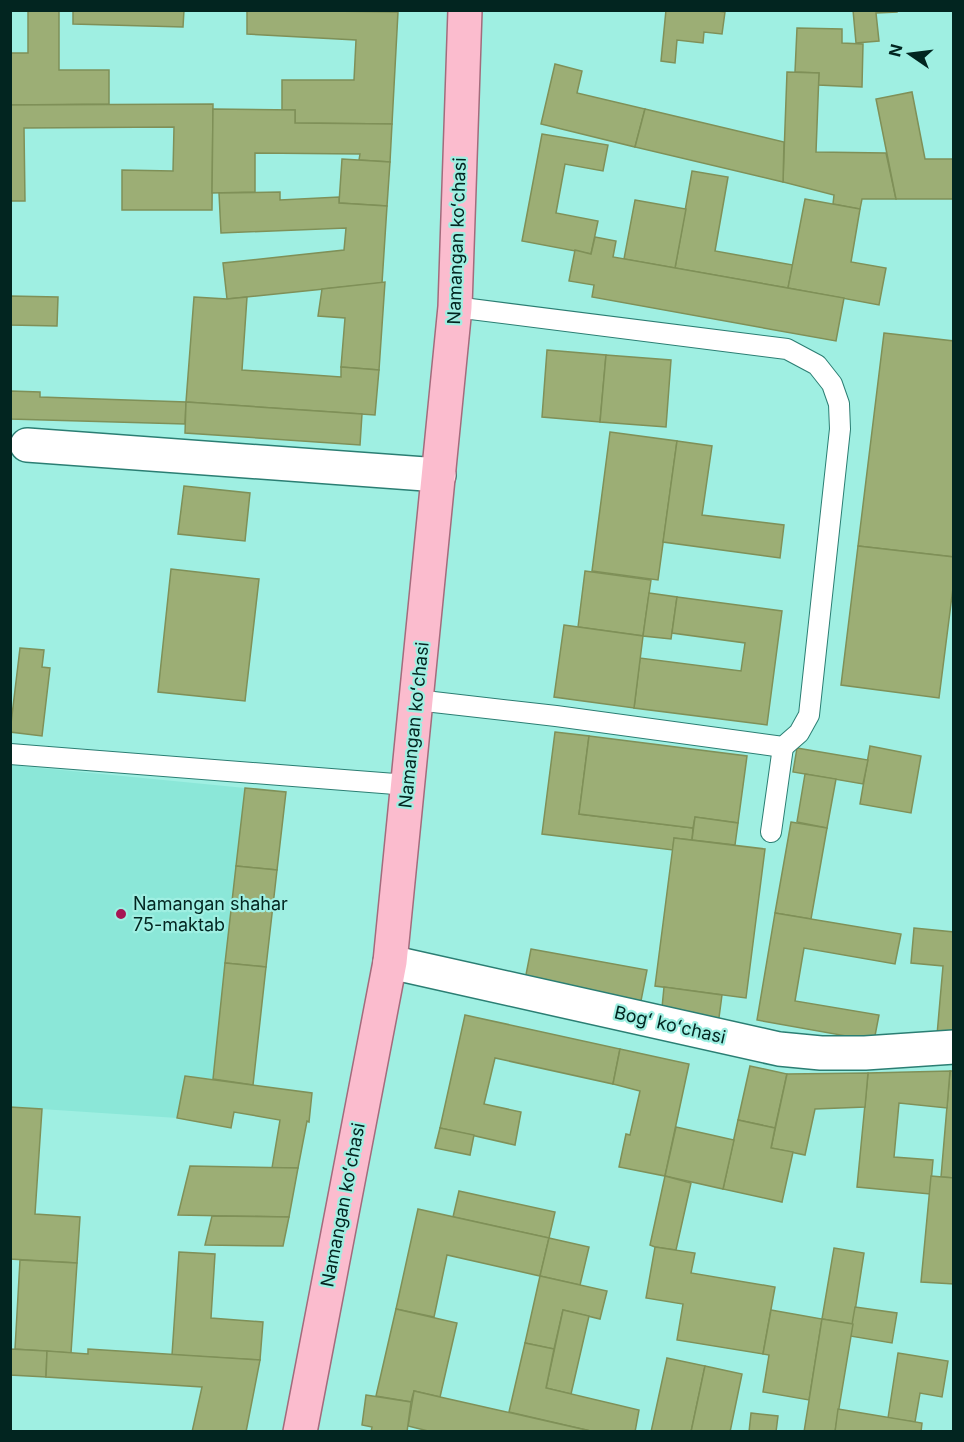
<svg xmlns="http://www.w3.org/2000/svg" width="964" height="1442" viewBox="0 0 964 1442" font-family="Inter,sans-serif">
<rect width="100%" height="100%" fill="#9fefe2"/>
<!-- built -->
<path fill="#8be7d8" d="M10,765L245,788L213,1079L185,1076L177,1118L11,1107Z"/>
<!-- building -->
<g fill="#9cae75" stroke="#7f9058" stroke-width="1.5">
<path d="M28,10H59V70H109V104L10,105V53H28Z"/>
<path d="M73,10H184L183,27L73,24Z"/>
<path d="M247,10L398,12L392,124L295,123V110H282V80H354L356,40L247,34Z"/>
<path d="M666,10H710L725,12L722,34L704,32L703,43L677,40L675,63L661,61Z"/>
<path d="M853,10H897V12L876,13L879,41L856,43Z"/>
<path d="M797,28L842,29V43L863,44L862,87L818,85L819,73L795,72Z"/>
<path d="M555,64L582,71L577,93L645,109L635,147L541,124Z"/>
<path d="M787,72L819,73L816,152L886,153L896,199H862L860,209L833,204L834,195L783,182Z"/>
<path d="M912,92L925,159H954V199H896L876,99Z"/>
<path d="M213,104L212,210H122V170L173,171L174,127L24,128L25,201H10V105Z"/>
<path d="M213,109L295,110V123L392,124L390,162L359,160L360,154L255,153V192L212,193Z"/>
<path d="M645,109L784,142L783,182L635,147Z"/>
<path d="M542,134L608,145L603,171L565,164L556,213L598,221L591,254L522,241Z"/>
<path d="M342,159L390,162L387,206L339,203Z"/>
<path d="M692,171L728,177L715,251L793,265L788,288L675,268Z"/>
<path d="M280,192V200L339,197V203L387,206L382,283L227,299L223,263L344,250L346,228L221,233L219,193Z"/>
<path d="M805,199L860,209L851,262L886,268L879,305L788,288Z"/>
<path d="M635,200L686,209L675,268L624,259Z"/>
<path d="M595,237L616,241L613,257L844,298L836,341L592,297L594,285L569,281L575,250L591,254Z"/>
<path d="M385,282L379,370L341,367L345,318L318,316L322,289Z"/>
<path d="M10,296L58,297L57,326L10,325Z"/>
<path d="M194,297L227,299L247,297L242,370L341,377V367L379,370L375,415L186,402Z"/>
<path d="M884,333L954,341V557L858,546Z"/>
<path d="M547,350L606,355L600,422L542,417Z"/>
<path d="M606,355L671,360L666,427L600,422Z"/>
<path d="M10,391L40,392V397L186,402L185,424L10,419Z"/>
<path d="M186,402L362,414L360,445L185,433Z"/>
<path d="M610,432L677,441L658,580L592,571Z"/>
<path d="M677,441L712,446L702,515L784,525L780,558L663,542Z"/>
<path d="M184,486L250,493L245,541L178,534Z"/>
<path d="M858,546L954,557V580L939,698L841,685Z"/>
<path d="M171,569L259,579L245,701L158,692Z"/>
<path d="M585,571L651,580L643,636L578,627Z"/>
<path d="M649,593L677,597L671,639L643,636Z"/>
<path d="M677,597L782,611L767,725L634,708L640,658L741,671L745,643L672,633Z"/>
<path d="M564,625L643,636L634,708L554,697Z"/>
<path d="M20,648L44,650L42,667L50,668L42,736L10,732Z"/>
<path d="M555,732L589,736L579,814L693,828L692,840L674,838L673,850L542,834Z"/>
<path d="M589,736L747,756L738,823L695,817L693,828L579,814Z"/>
<path d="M870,746L921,756L911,813L860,804Z"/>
<path d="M797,748L868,760L863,784L793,772Z"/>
<path d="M805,774L836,779L827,828L797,822Z"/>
<path d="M245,788L286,792L277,870L236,866Z"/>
<path d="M695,817L738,823L735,845L692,840Z"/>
<path d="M791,822L827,828L811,919L775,913Z"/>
<path d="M674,838L765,849L746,998L655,986Z"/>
<path d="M236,866L277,870L266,967L225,963Z"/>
<path d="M775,913L901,934L895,964L804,948L795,1001L879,1015L874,1041L757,1020Z"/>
<path d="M914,928L954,932V1036L937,1035L943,966L911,963Z"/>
<path d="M531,949L647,970L640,1006L524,985Z"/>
<path d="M225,963L266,967L253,1085L213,1079Z"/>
<path d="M664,987L722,995L718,1025L661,1018Z"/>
<path d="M465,1015L620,1049L613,1084L495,1058L484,1104L521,1112L515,1145L440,1128Z"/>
<path d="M620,1049L689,1064L665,1176L619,1167L626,1134L630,1135L640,1091L613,1084Z"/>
<path d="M750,1066L787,1074L775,1128L738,1120Z"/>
<path d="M950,1071H954V1178L941,1177Z"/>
<path d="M950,1071L947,1108L899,1103L894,1157L933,1160L930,1194L857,1187L868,1073Z"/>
<path d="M868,1073L865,1107L815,1109L805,1155L771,1148L787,1074Z"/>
<path d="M185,1076L312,1093L309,1122L307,1121L298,1168H272L280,1120L234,1112L231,1128L177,1118Z"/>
<path d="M10,1107L42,1109L35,1214L80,1217L77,1263L10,1259Z"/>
<path d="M738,1120L775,1128L771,1148L793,1152L782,1202L723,1189Z"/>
<path d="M676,1127L734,1140L723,1189L665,1176Z"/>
<path d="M440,1128L474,1135L470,1155L435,1148Z"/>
<path d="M190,1166L298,1168L289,1217L178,1215Z"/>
<path d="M665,1176L691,1183L676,1250L655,1247L650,1245Z"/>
<path d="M931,1176L954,1178V1284L921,1282Z"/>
<path d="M459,1191L555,1212L549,1238L453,1217Z"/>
<path d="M418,1209L549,1238L540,1276L447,1255L434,1317L396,1309Z"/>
<path d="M212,1216L289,1217L283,1246L205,1245Z"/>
<path d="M549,1238L589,1247L580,1285L540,1276Z"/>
<path d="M655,1247L695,1253L691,1273L775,1287L763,1354L677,1340L683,1304L646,1298Z"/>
<path d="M834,1248L864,1253L853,1324L822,1319Z"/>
<path d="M179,1252L215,1254L211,1318L263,1322L260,1360L172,1355Z"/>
<path d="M20,1260L77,1263L71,1353L15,1349Z"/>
<path d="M540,1276L607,1291L600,1319L563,1310L554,1349L525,1343Z"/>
<path d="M855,1307L897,1313L892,1343L850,1336Z"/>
<path d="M396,1309L457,1323L440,1397L414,1391L411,1402L376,1396Z"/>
<path d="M563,1310L589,1316L571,1394L546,1388Z"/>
<path d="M771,1310L822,1319L809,1400L763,1392L769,1355L763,1354Z"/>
<path d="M822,1319L853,1324L835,1432H804Z"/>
<path d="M525,1343L554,1349L546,1388L639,1410L635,1432H595L509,1412Z"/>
<path d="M10,1349L47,1351L46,1377L10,1375Z"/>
<path d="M88,1349L260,1360L246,1432H192L202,1387L46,1377L47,1351L88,1354Z"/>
<path d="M898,1353L948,1361L942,1397L920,1393L915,1422L888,1418Z"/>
<path d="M667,1358L705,1366L691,1432H651Z"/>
<path d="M705,1366L742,1374L730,1432H691Z"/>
<path d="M414,1391L440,1397L595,1432H432L408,1426Z"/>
<path d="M366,1395L411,1402L407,1432H371L372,1427L362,1425Z"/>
<path d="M838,1409L922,1423L921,1432H835Z"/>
<path d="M751,1413L778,1416L776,1432H749Z"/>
</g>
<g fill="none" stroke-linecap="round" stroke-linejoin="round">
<!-- service casing -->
<g stroke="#2b7e73" stroke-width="22">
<g id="service">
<path d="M416,700L556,716L783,747L799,733L809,715L840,429L839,404L832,384L817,365L787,349L455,307"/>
<path d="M10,754L408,785"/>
<path d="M771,832L783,747"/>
</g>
</g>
<!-- minor casing -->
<g stroke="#2b7e73" stroke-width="36">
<g id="minor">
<path d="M27,445L439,475"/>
<path d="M390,962L779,1049L821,1053H865L954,1047"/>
</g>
</g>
<!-- primary casing -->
<g stroke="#a36b7c" stroke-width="36">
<path id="primary" d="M300,1432L390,962L455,307L465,10"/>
</g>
<!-- service -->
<use href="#service" stroke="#fff" stroke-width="20"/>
<!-- minor -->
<use href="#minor" stroke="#fff" stroke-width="33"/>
<!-- primary -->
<use href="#primary" stroke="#fbbcce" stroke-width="33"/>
</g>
<!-- markers -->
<circle fill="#a61553" stroke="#9fefe2" stroke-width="2" cx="121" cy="914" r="6"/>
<g text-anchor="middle" stroke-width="4.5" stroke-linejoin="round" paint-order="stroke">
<!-- street labels -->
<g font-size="18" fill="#022520" stroke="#9fefe2">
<text transform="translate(457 241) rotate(-88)" y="6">Namangan koʻchasi</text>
<text transform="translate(414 725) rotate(-84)" y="6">Namangan koʻchasi</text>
<text transform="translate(670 1025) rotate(13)" y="6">Bogʻ koʻchasi</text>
<text transform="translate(343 1205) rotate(-79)" y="6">Namangan koʻchasi</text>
</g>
<!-- poi labels -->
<g font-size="18" fill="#022520" stroke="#9fefe2" text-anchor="start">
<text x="133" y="910">Namangan shahar<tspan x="133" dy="21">75-maktab</tspan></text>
</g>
</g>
<!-- border -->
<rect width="964" height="1442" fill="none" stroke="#022520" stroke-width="24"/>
<!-- north arrow -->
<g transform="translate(910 54) rotate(284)" stroke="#9fefe2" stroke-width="4.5" paint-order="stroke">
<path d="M0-4.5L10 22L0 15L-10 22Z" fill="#022520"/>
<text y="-9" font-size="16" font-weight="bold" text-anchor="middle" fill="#022520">N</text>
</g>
</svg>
